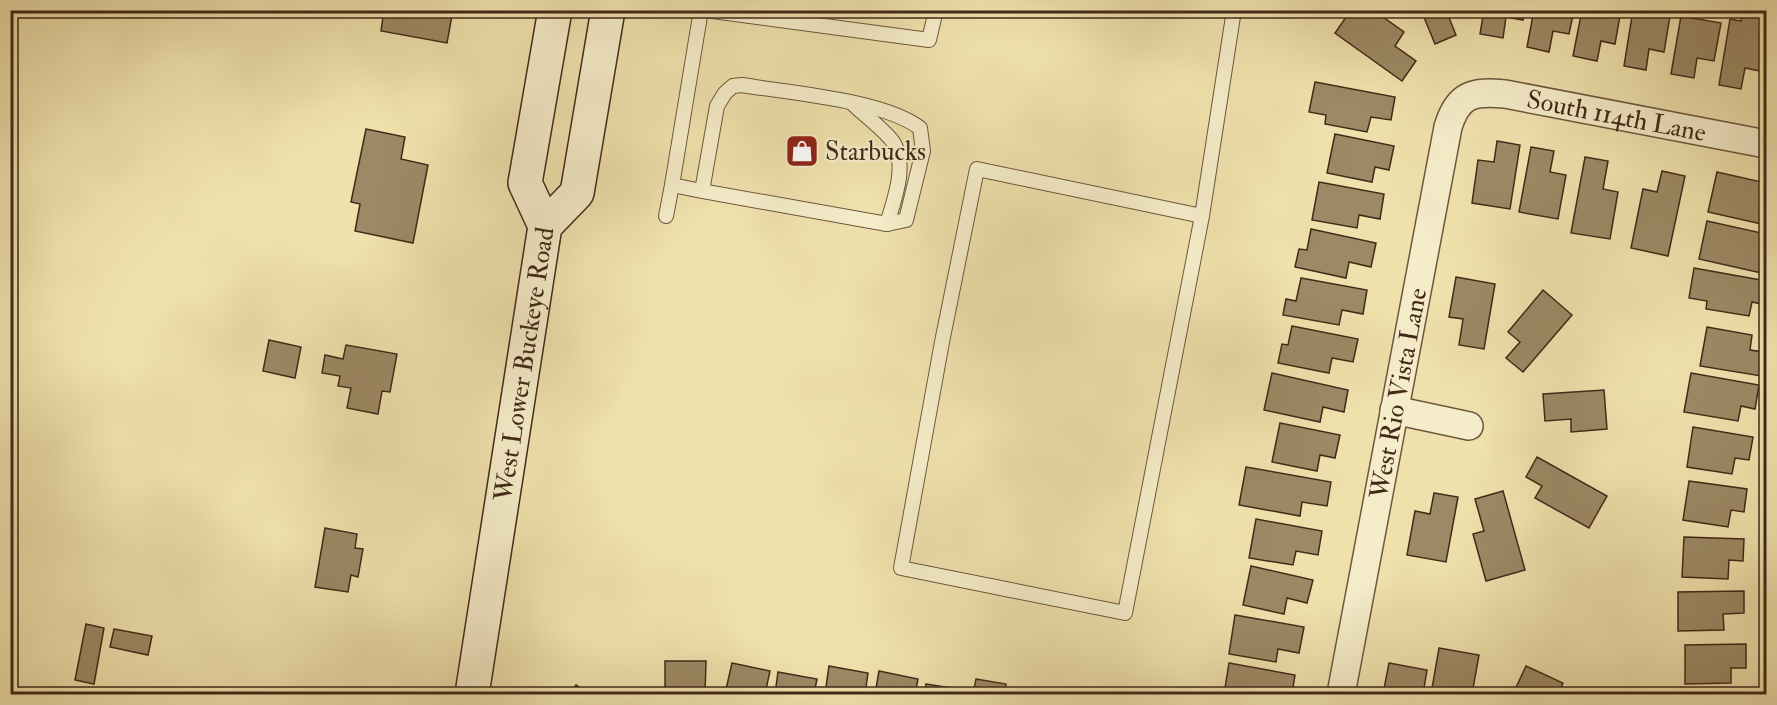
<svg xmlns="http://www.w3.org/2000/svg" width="1777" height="705" viewBox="0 0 1777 705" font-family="'IM FELL Double Pica',serif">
<rect width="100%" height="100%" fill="#efe1ac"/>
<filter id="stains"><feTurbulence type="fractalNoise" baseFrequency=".00333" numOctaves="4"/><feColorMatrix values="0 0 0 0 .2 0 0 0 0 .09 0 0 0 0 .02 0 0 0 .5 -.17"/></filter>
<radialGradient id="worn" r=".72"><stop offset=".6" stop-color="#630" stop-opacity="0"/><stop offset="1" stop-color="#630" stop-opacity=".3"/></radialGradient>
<!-- building -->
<g fill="#9c8965" stroke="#422918" stroke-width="1.5">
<path d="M384,10H453L447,43L381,31Z"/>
<path d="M1351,10H1373L1404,32L1395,46L1416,61L1402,81L1335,33Z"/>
<path d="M1421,10H1446L1456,35L1435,44Z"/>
<path d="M1484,10H1524L1523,20L1506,17L1503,38L1480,34Z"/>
<path d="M1534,10H1574L1569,34L1553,31L1549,52L1527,47Z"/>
<path d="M1582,10H1621L1615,44L1601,41L1597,61L1573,56Z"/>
<path d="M1633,10H1671L1664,52L1649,49L1646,70L1624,66Z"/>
<path d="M1742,13L1766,18V32L1760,71L1745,68L1741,89L1719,85L1730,19L1741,21Z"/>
<path d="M1681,16L1721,23L1714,61L1697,58L1694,78L1671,74Z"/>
<path d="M1315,82L1395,97L1391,120L1371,117L1367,132L1325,124L1326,115L1309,112Z"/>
<path d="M366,129L405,137L401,159L428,165L413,243L355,231L360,204L351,202Z"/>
<path d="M1335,134L1394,146L1389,170L1375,167L1372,182L1327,173Z"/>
<path d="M1497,141L1520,145L1510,209L1472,203L1478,160L1494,162Z"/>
<path d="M1531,147L1554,151L1550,172L1566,175L1558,219L1519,212Z"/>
<path d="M1585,157L1608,161L1603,189L1618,192L1610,239L1571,233Z"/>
<path d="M1662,171L1685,176L1668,256L1631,248L1643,189L1657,192Z"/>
<path d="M1717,172L1766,183V225L1708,212Z"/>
<path d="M1319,182L1384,194L1380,219L1359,215L1357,228L1312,220Z"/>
<path d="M1707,221L1766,234L1763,247L1766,248V274L1699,259Z"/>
<path d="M1311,229L1376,243L1371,267L1349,262L1346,278L1295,267L1299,249L1307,250Z"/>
<path d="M1694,268L1766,281V305L1752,302L1749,316L1706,309L1707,301L1689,298Z"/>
<path d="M1456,277L1495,284L1484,349L1459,345L1463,319L1449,317Z"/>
<path d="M1301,278L1367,290L1363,314L1342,310L1339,325L1283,315L1286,299L1296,301Z"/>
<path d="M1543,290L1572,315L1523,372L1506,358L1520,342L1508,332Z"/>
<path d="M1292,326L1358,339L1353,362L1332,358L1329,373L1278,363L1282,344L1288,345Z"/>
<path d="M1707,327L1752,335L1750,350L1764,352L1761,376L1700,366Z"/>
<path d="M269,340L301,347L295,378L263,371Z"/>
<path d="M346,345L397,354L390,392L382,391L378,414L347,408L351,388L338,386L340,376L322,373L325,355L343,359Z"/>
<path d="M1272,373L1348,390L1344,412L1323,407L1320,422L1264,410Z"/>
<path d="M1691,373L1759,385L1755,409L1741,406L1738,421L1684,412Z"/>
<path d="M1604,390L1607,429L1571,432V419L1545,421L1543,394Z"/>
<path d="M1280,423L1340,435L1335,458L1320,455L1317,471L1272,462Z"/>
<path d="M1693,427L1753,437L1749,460L1735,458L1732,474L1687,467Z"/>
<path d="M1537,457L1607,496L1589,528L1535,498L1542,486L1526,477Z"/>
<path d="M1246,467L1331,482L1327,506L1302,502L1300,516L1239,505Z"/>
<path d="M1689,481L1747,489L1744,512L1731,510L1728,527L1683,520Z"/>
<path d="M1503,491L1525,570L1486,581L1473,534L1484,531L1475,499Z"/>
<path d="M1434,493L1458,497L1446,562L1407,555L1415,511L1430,514Z"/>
<path d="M1256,519L1322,531L1318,555L1296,551L1293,565L1249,558Z"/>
<path d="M325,528L357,534L355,548L363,549L358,577L351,575L348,592L315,587Z"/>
<path d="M1684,537L1744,539L1743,561L1729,560L1728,579L1682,577Z"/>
<path d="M1251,566L1313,580L1307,603L1287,598L1284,614L1243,605Z"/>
<path d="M1744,591V613L1723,614L1724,630L1678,631V592Z"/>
<path d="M1235,615L1304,627L1299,653L1278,649L1276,662L1229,654Z"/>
<path d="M86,624L104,628L94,684L75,680Z"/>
<path d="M114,629L152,636L148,655L110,647Z"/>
<path d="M1746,644V668H1731V683L1685,684V645Z"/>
<path d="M1439,648L1479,655L1472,694H1431Z"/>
<path d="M665,661H706L705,694H665Z"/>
<path d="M732,663L770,671L765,694H725Z"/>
<path d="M1229,663L1295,675L1292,694H1224Z"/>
<path d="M1389,663L1427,670L1423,694H1383Z"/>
<path d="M829,666L868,673L865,694H825Z"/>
<path d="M1526,666L1563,683L1558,694H1513Z"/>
<path d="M879,671L918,679L915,694H875Z"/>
<path d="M778,672L817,679L814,694H775Z"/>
<path d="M976,679L1006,684L1005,694H973Z"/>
<path d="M926,684L965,690L964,694H924Z"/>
<path d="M576,685L590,694H569Z"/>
</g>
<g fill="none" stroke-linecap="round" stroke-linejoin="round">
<!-- service casing -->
<g stroke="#6d573d" stroke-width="16">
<g id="service">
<path d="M701,10L672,185L702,191L887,224L906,220L923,151L920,128C883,100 790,93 742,85L733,86L725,93L717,106L702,191"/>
<path d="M705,10L929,40L936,10"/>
<path d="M852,103C862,113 887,132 893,142C908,165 894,200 887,224"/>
<path d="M666,216L672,185"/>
<path d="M1202,216L977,169L942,342L901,568L1125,613L1202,216L1234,10"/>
</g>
</g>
<!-- minor casing -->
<g stroke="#6d573d" stroke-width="30">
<g id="minor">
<path d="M1394,410L1469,426"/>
<path id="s1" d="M1341,694L1448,127C1458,94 1473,91 1505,94L1766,144"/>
</g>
</g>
<!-- secondary casing -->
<g stroke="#422918" stroke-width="36">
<g id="secondary">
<path d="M545,226L525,183L555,10"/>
<path id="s2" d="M472,694L545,226L577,193L608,10"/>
</g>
</g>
<!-- service -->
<use href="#service" stroke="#f5ecc9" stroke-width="14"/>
<!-- minor -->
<use href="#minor" stroke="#f5ecc9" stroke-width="27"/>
<!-- secondary -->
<use href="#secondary" stroke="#f5ecc9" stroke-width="33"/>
</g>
<!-- icons -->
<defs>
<g id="shop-square" transform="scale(1.725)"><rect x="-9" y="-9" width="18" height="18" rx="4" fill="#8f2418" stroke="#f5ecc9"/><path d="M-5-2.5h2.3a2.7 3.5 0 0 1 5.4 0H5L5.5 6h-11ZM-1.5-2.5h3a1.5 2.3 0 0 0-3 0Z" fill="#fff"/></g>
</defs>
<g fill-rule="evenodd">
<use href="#shop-square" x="802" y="151"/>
</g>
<g text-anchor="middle" stroke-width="4.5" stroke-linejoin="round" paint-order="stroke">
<!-- street labels -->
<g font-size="26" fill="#422918" stroke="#f5ecc9">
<text dy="9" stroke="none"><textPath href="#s1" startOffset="765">South 114th Lane</textPath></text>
<text dy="9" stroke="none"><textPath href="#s2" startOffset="334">West Lower Buckeye Road</textPath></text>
<text dy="9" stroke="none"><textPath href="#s1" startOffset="306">West Rio Vista Lane</textPath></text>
</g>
<!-- poi labels -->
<g font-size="26" fill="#422918" stroke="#f5ecc9" text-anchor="start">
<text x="825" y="160">Starbucks</text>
</g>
</g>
<!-- margin -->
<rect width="1777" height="705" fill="none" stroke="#efe1ac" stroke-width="36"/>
<rect x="12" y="12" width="1753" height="681" fill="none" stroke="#422918" stroke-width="3"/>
<rect x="18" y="18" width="1741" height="669" fill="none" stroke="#422918" stroke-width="1.5"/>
<rect width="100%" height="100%" filter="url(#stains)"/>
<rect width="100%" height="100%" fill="url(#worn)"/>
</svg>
